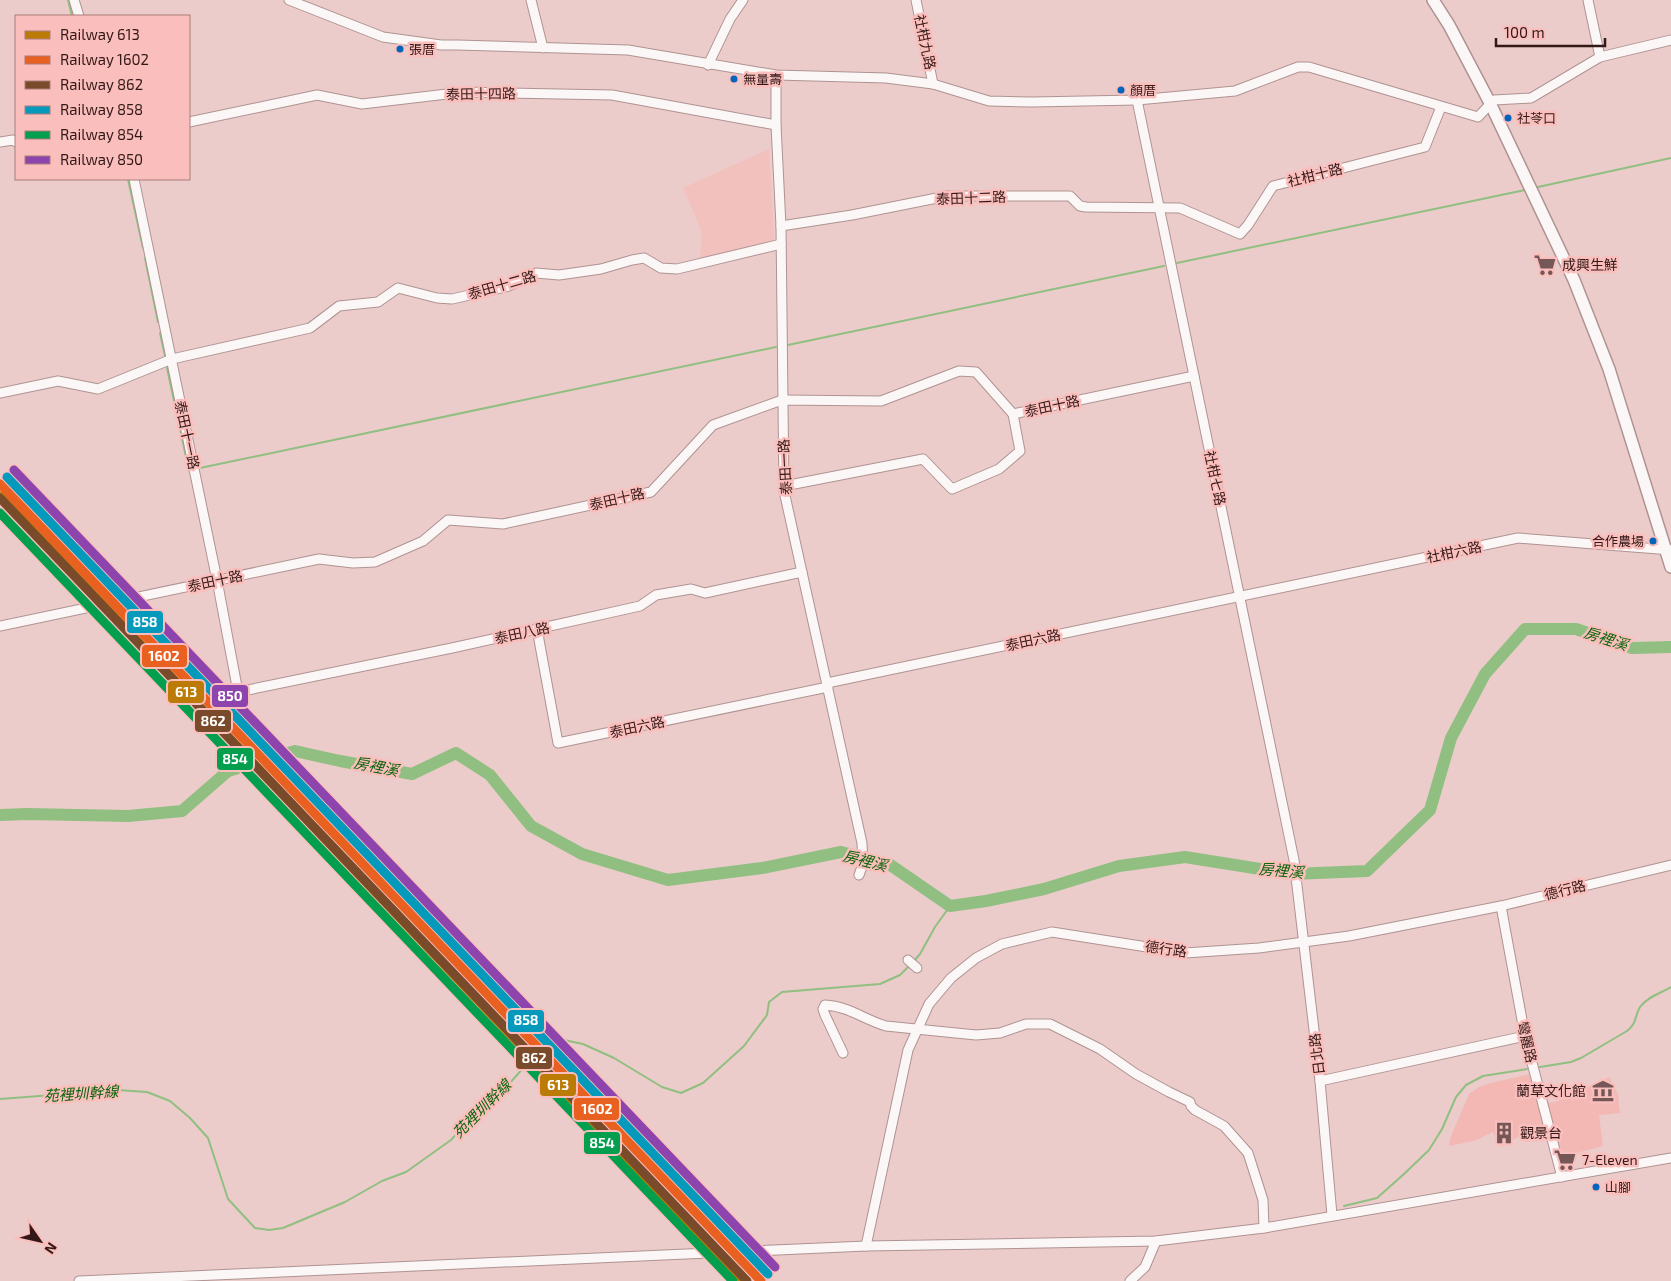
<svg xmlns="http://www.w3.org/2000/svg" width="1671" height="1281" viewBox="0 0 1671 1281" font-family="'Exo 2','Noto Sans TC',sans-serif">
<rect width="100%" height="100%" fill="#ecccca"/>
<!-- built -->
<path fill="#f2c0bd" d="M769,149L774,240L700,263L702,232L683,188Z"/>
<!-- green -->
<path fill="#f3b7b4" d="M1539,1072L1546,1103L1556,1102L1609,1077L1618,1094L1620,1113L1599,1115L1603,1146L1558,1158L1554,1140L1524,1142L1520,1136L1501,1147L1493,1132L1474,1141L1449,1146L1451,1136L1469,1094L1479,1087L1491,1083Z"/>
<g fill="none" stroke-linecap="round" stroke-linejoin="round">
<!-- stream -->
<g stroke="#90bf81" stroke-width="2">
<path d="M68,0L72,16"/>
<path d="M128,179L143,248"/>
<path d="M1538,187L1671,158"/>
<path d="M145,258L158,322"/>
<path d="M1177,263L1525,190"/>
<path d="M160,333L165,356"/>
<path d="M788,345L1164,266"/>
<path d="M167,368L189,471"/>
<path d="M200,468L776,347"/>
<path d="M914,961L920,954L935,927L950,906"/>
<path d="M1540,1067L1571,1062L1581,1058L1627,1031C1638,1022 1634,1017 1640,1007C1647,997 1661,993 1671,987"/>
<path d="M0,1099L118,1090L147,1092L170,1101L190,1118L208,1138L228,1199L255,1228L269,1230L283,1228L345,1202L382,1181L406,1172L451,1140L471,1118L502,1092L524,1067L552,1045L564,1040L583,1044L614,1058L662,1087L681,1093L703,1083L744,1046L767,1015L769,1002L782,992L880,984L900,975L909,966"/>
<path d="M1344,1206L1377,1198L1404,1174L1429,1150L1442,1129L1456,1097L1466,1085L1483,1076L1527,1069"/>
</g>
<!-- river -->
<path stroke="#90bf81" stroke-width="12" d="M0,815L27,814L128,816L182,811L228,771L295,751L340,761L412,774L456,753L490,775L531,826L582,854L668,880L762,868L841,852L889,864L950,906L986,901L1044,889L1119,866L1185,857L1292,874L1367,871L1430,810L1451,738L1485,674L1525,629H1576L1632,648L1671,647"/>
<!-- minor casing -->
<g stroke="#ae9392" stroke-width="11">
<g id="minor">
<path d="M74,0L79,16"/>
<path d="M289,0L383,37L441,45H457L628,50L776,75L886,78L933,84L989,101L1032,102L1137,100L1235,91L1298,67H1309L1478,117L1494,100L1531,98L1600,57L1671,40"/>
<path d="M531,0L543,48"/>
<path d="M916,0L933,84"/>
<path d="M1588,0L1600,57"/>
<path d="M708,65L730,19L743,0"/>
<path d="M776,75V125L781,226L784,491L862,843L863,864L859,875"/>
<path d="M1137,100L1294,860L1320,1081L1332,1215"/>
<path d="M189,122L317,95L362,104L464,92L612,95L776,125"/>
<path d="M0,142L13,140L16,142"/>
<path d="M134,179L217,580L238,692L452,648L640,606L656,595L691,589L705,593L802,572"/>
<path d="M781,226L852,215L947,196H1070L1080,206L1086,207L1180,208L1240,234L1248,225L1273,186L1425,147L1441,107"/>
<path d="M0,393L58,381L98,389L172,359L310,328L339,306L378,302L398,288L437,298L452,299L509,286L536,273L559,275L601,269L632,260L644,258L661,268L677,269L781,244"/>
<path d="M784,486L923,459L952,489L999,469L1020,451L1013,414"/>
<path d="M0,626L319,559L353,563L375,562L423,541L448,520L503,524L651,492L713,425L782,400L881,401L959,371L976,372L1013,414L1194,376"/>
<path d="M537,629L558,743L828,687"/>
<path d="M827,683L1518,538L1671,550"/>
<path d="M1501,906L1525,1036L1562,1177"/>
<path d="M908,960L917,968"/>
<path d="M843,1053L825,1015L823,1009L825,1005C848,1006 865,1020 886,1026L976,1035L1000,1033L1026,1024H1050L1100,1049L1136,1074L1169,1092L1190,1102L1191,1106L1195,1110L1224,1126L1248,1153L1263,1200L1264,1228"/>
<path d="M1320,1081L1525,1036"/>
<path d="M866,1246L908,1050L929,1004L951,978L976,958L1002,944L1052,932L1185,953L1259,948L1349,936L1501,906L1671,865"/>
<path d="M79,1281L866,1246L1156,1241L1264,1228L1671,1158"/>
<path d="M1130,1281L1145,1267L1156,1241"/>
</g>
</g>
<!-- major casing -->
<g stroke="#ae9392" stroke-width="14">
<path id="major" d="M1433,0L1449,25L1490,103L1574,280L1609,369L1671,567"/>
</g>
<!-- minor -->
<use href="#minor" stroke="#fcf7f7" stroke-width="9"/>
<!-- major -->
<use href="#major" stroke="#fcf7f7" stroke-width="11"/>
<!-- rail-1 casing -->
<g stroke="#fabfbc" stroke-width="12">
<path id="rail-1" d="M0,496L744,1281"/>
</g>
<!-- rail-2 casing -->
<g stroke="#fabfbc" stroke-width="12">
<path id="rail-2" d="M0,484L761,1281"/>
</g>
<!-- rail-3 casing -->
<g stroke="#fabfbc" stroke-width="12">
<path id="rail-3" d="M0,498L747,1281"/>
</g>
<!-- rail-4 casing -->
<g stroke="#fabfbc" stroke-width="12">
<path id="rail-4" d="M7,477L768,1274"/>
</g>
<!-- rail-5 casing -->
<g stroke="#fabfbc" stroke-width="12">
<path id="rail-5" d="M0,513L733,1281"/>
</g>
<!-- rail-6 casing -->
<g stroke="#fabfbc" stroke-width="12">
<path id="rail-6" d="M14,470L775,1267"/>
</g>
<!-- rail-1 -->
<use href="#rail-1" stroke="#bc7b07" stroke-width="9"/>
<!-- rail-2 -->
<use href="#rail-2" stroke="#e86121" stroke-width="9"/>
<!-- rail-3 -->
<use href="#rail-3" stroke="#7a4b2a" stroke-width="9"/>
<!-- rail-4 -->
<use href="#rail-4" stroke="#059abc" stroke-width="9"/>
<!-- rail-5 -->
<use href="#rail-5" stroke="#039f4e" stroke-width="9"/>
<!-- rail-6 -->
<use href="#rail-6" stroke="#8e44ad" stroke-width="9"/>
</g>
<!-- icons -->
<defs>
<g id="supermarket-bare" transform="scale(1.725)"><path d="M-6-5.5h2.5l.6 2H6L4.5 2H-2.5L-4.4-4H-6ZM-1.5 3.2a1.3 1.3 0 1 0 .1 0ZM3 3.2a1.3 1.3 0 1 0 .1 0Z" fill="#745756" stroke="#fabfbc" stroke-width="2.5" paint-order="stroke"/></g>
<g id="museum-bare" transform="scale(1.725)"><path d="M0-6L6-3V-2H-6V-3ZM-5-1h2V3h-2ZM-1-1h2V3h-2ZM3-1h2V3H3ZM-6 4H6V6H-6Z" fill="#745756" stroke="#fabfbc" stroke-width="2.5" paint-order="stroke"/></g>
<g id="building-bare" transform="scale(1.725)"><path d="M-4-6H4V6H1V3H-1V6H-4ZM-2.5-4.3h1.7v1.8h-1.7ZM.8-4.3h1.7v1.8H.8ZM-2.5-1h1.7V.8h-1.7ZM.8-1h1.7V.8H.8Z" fill="#745756" stroke="#fabfbc" stroke-width="2.5" paint-order="stroke"/></g>
</defs>
<g fill-rule="evenodd">
<use href="#supermarket-bare" x="1545" y="265"/>
<use href="#museum-bare" x="1603" y="1091"/>
<use href="#building-bare" x="1504" y="1133"/>
<use href="#supermarket-bare" x="1565" y="1160"/>
</g>
<!-- markers -->
<g fill="#0065bd" stroke="#fabfbc" stroke-width="2">
<circle cx="400" cy="49" r="4.5"/>
<circle cx="734" cy="79" r="4.5"/>
<circle cx="1121" cy="90" r="4.5"/>
<circle cx="1508" cy="118" r="4.5"/>
<circle cx="1653" cy="541" r="4.5"/>
<circle cx="1596" cy="1187" r="4.5"/>
</g>
<g text-anchor="middle" stroke-width="5" stroke-linejoin="round" paint-order="stroke">
<!-- bus labels -->
<g font-size="13" fill="#331817" stroke="#fabfbc" text-anchor="start">
<text x="409" y="54">張厝</text>
<text x="743" y="84">無量壽</text>
<text x="1130" y="95">顏厝</text>
<text x="1517" y="123">社苓口</text>
<text x="1644" y="546" text-anchor="end">合作農場</text>
<text x="1605" y="1192">山腳</text>
</g>
<!-- street labels -->
<g font-size="14" fill="#331817" stroke="#fabfbc">
<text transform="translate(925 42) rotate(78)" y="5">社柑九路</text>
<text transform="translate(481 94) rotate(-1)" y="5">泰田十四路</text>
<text transform="translate(1315 175) rotate(-14)" y="5">社柑十路</text>
<text transform="translate(971 198) rotate(-2)" y="5">泰田十二路</text>
<text transform="translate(502 285) rotate(-16)" y="5">泰田十二路</text>
<text transform="translate(1052 406) rotate(-12)" y="5">泰田十路</text>
<text transform="translate(187 435) rotate(78)" y="5">泰田十一路</text>
<text transform="translate(785 467) rotate(-93)" y="5">泰田一路</text>
<text transform="translate(1215 478) rotate(78)" y="5">社柑七路</text>
<text transform="translate(617 499) rotate(-13)" y="5">泰田十路</text>
<text transform="translate(1454 552) rotate(-12)" y="5">社柑六路</text>
<text transform="translate(215 581) rotate(-12)" y="5">泰田十路</text>
<text transform="translate(522 633) rotate(-12)" y="5">泰田八路</text>
<text transform="translate(1033 640) rotate(-12)" y="5">泰田六路</text>
<text transform="translate(637 727) rotate(-12)" y="5">泰田六路</text>
<text transform="translate(1565 890) rotate(-14)" y="5">德行路</text>
<text transform="translate(1166 949) rotate(8)" y="5">德行路</text>
<text transform="translate(1527 1042) rotate(77)" y="5">彎麗路</text>
<text transform="translate(1317 1054) rotate(-97)" y="5">日北路</text>
</g>
<!-- poi labels -->
<g font-size="14" fill="#331817" stroke="#fabfbc" text-anchor="start">
<text x="1562" y="270">成興生鮮</text>
<text x="1586" y="1096" text-anchor="end">蘭草文化館</text>
<text x="1520" y="1138">觀景台</text>
<text x="1582" y="1165">7-Eleven</text>
</g>
<!-- water labels -->
<g font-size="15" font-style="italic" fill="#0d640b" stroke="#fabfbc">
<text transform="translate(1606 639) rotate(18)" y="5">房裡溪</text>
<text transform="translate(376 767) rotate(11)" y="5">房裡溪</text>
<text transform="translate(865 861) rotate(14)" y="5">房裡溪</text>
<text transform="translate(1281 871) rotate(5)" y="5">房裡溪</text>
<text transform="translate(81 1094) rotate(-4)" y="5">苑裡圳幹線</text>
<text transform="translate(482 1109) rotate(-45)" y="5">苑裡圳幹線</text>
</g>
</g>
<g stroke="#fabfbc" stroke-width="2">
<rect x="126" y="610" width="38" height="24" rx="5" fill="#059abc"/>
<rect x="141" y="644" width="47" height="24" rx="5" fill="#e86121"/>
<rect x="167" y="680" width="38" height="24" rx="5" fill="#bc7b07"/>
<rect x="211" y="684" width="38" height="24" rx="5" fill="#8e44ad"/>
<rect x="194" y="709" width="38" height="24" rx="5" fill="#7a4b2a"/>
<rect x="216" y="747" width="38" height="24" rx="5" fill="#039f4e"/>
<rect x="507" y="1009" width="38" height="24" rx="5" fill="#059abc"/>
<rect x="515" y="1046" width="38" height="24" rx="5" fill="#7a4b2a"/>
<rect x="539" y="1073" width="38" height="24" rx="5" fill="#bc7b07"/>
<rect x="573" y="1097" width="47" height="24" rx="5" fill="#e86121"/>
<rect x="583" y="1131" width="38" height="24" rx="5" fill="#039f4e"/>
</g>
<g font-size="14" text-anchor="middle" font-weight="bold" fill="#fff">
<text x="145" y="627">858</text>
<text x="164" y="661">1602</text>
<text x="186" y="697">613</text>
<text x="230" y="701">850</text>
<text x="213" y="726">862</text>
<text x="235" y="764">854</text>
<text x="526" y="1025">858</text>
<text x="534" y="1063">862</text>
<text x="558" y="1090">613</text>
<text x="597" y="1114">1602</text>
<text x="602" y="1148">854</text>
</g>
<!-- legend -->
<rect x="15" y="15" width="175" height="165" fill="#fabfbc" stroke="#aa7c7a"/>
<rect x="25" y="31" width="25" height="8" fill="#bc7b07" stroke="#aa7c7a"/>
<text x="60" y="40" font-size="15" fill="#331817">Railway 613</text>
<rect x="25" y="56" width="25" height="8" fill="#e86121" stroke="#aa7c7a"/>
<text x="60" y="65" font-size="15" fill="#331817">Railway 1602</text>
<rect x="25" y="81" width="25" height="8" fill="#7a4b2a" stroke="#aa7c7a"/>
<text x="60" y="90" font-size="15" fill="#331817">Railway 862</text>
<rect x="25" y="106" width="25" height="8" fill="#059abc" stroke="#aa7c7a"/>
<text x="60" y="115" font-size="15" fill="#331817">Railway 858</text>
<rect x="25" y="131" width="25" height="8" fill="#039f4e" stroke="#aa7c7a"/>
<text x="60" y="140" font-size="15" fill="#331817">Railway 854</text>
<rect x="25" y="156" width="25" height="8" fill="#8e44ad" stroke="#aa7c7a"/>
<text x="60" y="165" font-size="15" fill="#331817">Railway 850</text>
<!-- north arrow -->
<g transform="translate(40 1241) rotate(124)" stroke="#fabfbc" stroke-width="4" paint-order="stroke">
<path d="M0-4L9 19L0 12L-9 19Z" fill="#331817"/>
<text y="-8" font-size="14" font-weight="bold" text-anchor="middle" fill="#331817">N</text>
</g>
<!-- scale -->
<path d="M1496 38v8h109v-8" fill="none" stroke="#331817" stroke-width="2.5"/>
<text x="1504" y="38" font-size="15" fill="#331817" stroke="#fabfbc" stroke-width="4" paint-order="stroke">100 m</text>
</svg>
